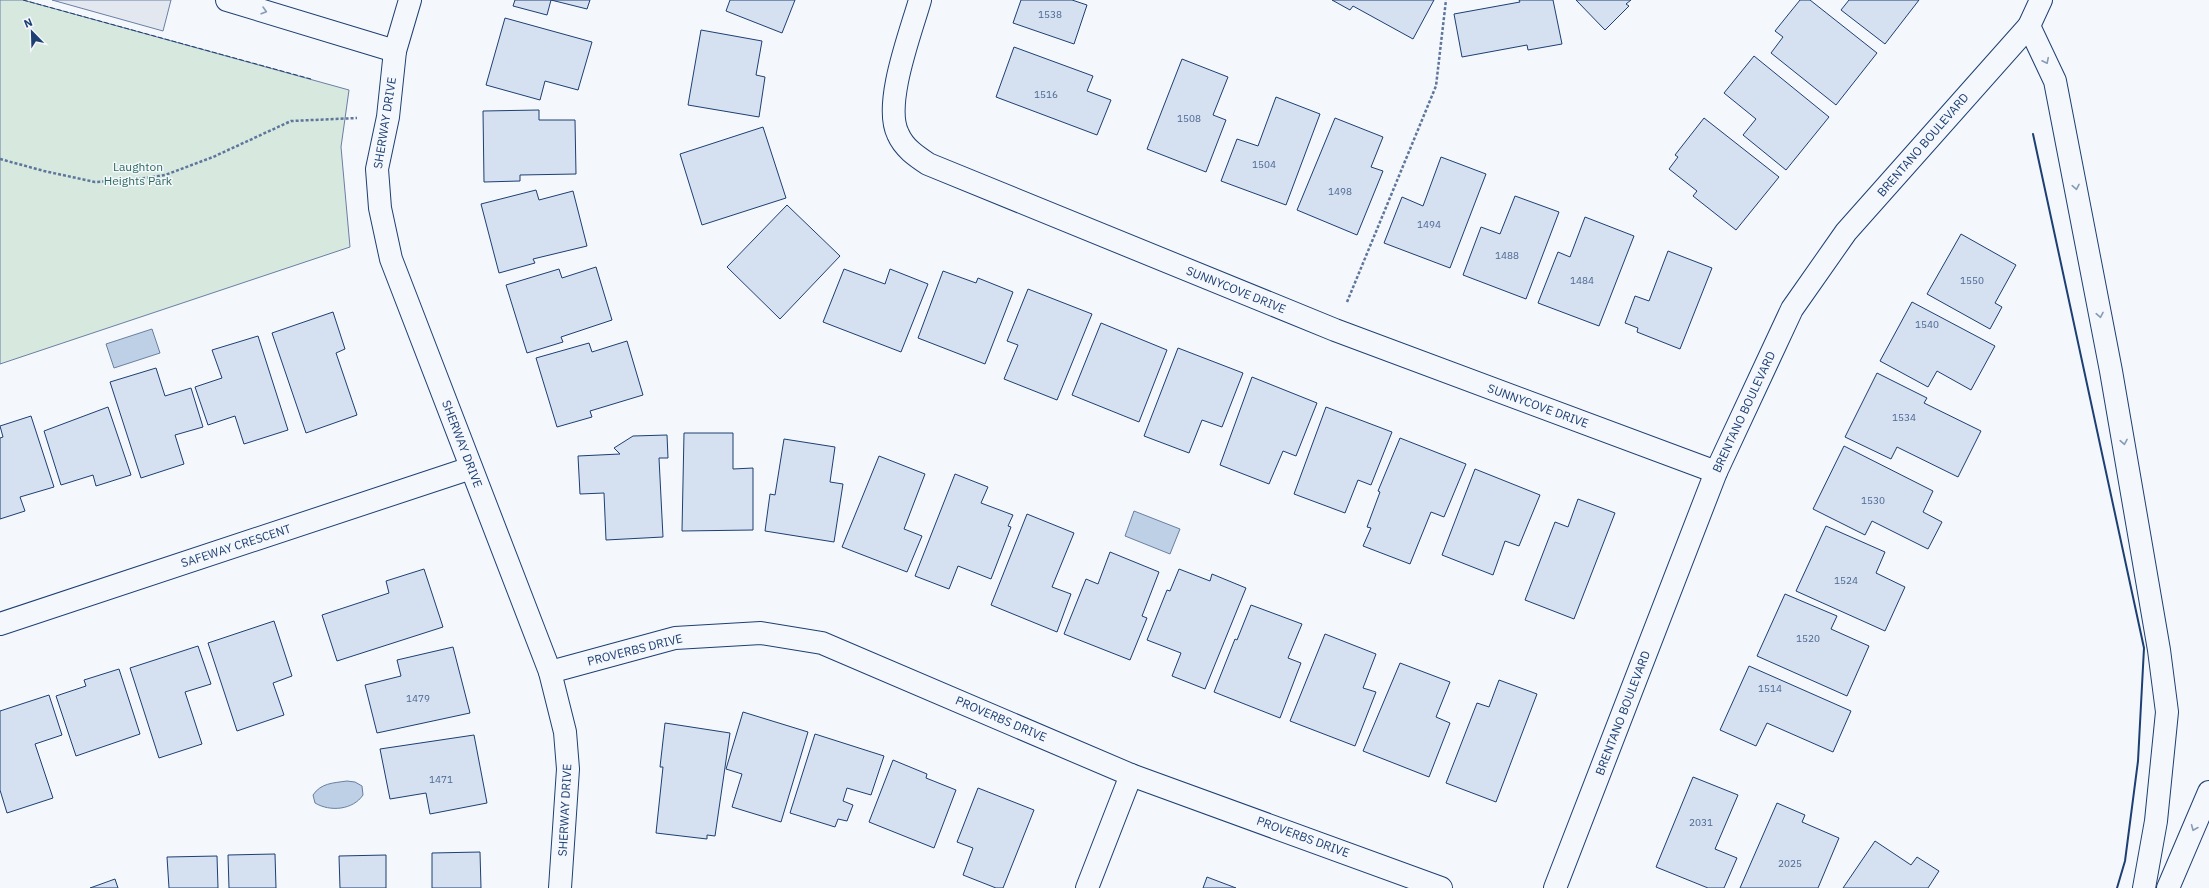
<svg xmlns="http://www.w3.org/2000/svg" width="2209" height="888" viewBox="0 0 2209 888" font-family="'IBM Plex Sans',sans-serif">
<rect width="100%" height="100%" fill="#f4f7fb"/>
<!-- green -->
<path fill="#d7e8df" stroke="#687fa3" d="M0,0H23L349,90L341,147L350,247L0,364Z"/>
<!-- parking -->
<path fill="#e3e8f0" stroke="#687fa3" d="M52,0H171L163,31Z"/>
<!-- water -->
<g fill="#bed0e5" stroke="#687fa3">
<path d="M152,329L160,353L114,368L106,344Z"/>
<path d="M1134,511L1180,529L1170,554L1125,536Z"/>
<path d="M347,781L355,782L362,786L363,795C353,810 330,812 315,803L313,795C321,783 333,783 347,781Z"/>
</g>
<!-- building -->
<g fill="#d5e0f0" stroke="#1d3f73">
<path d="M515,0H590L587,9L551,0L547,15L513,6Z"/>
<path d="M730,0H795L782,33L726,11Z"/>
<path d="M1021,0H1072L1087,5L1074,44L1013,23Z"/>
<path d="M1332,0H1434L1413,39L1353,6L1350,10Z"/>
<path d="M1519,0H1553L1562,44L1528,50L1527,45L1462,57L1454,14L1520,2Z"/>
<path d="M1576,0H1631L1626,4L1629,6L1605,30Z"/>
<path d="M1800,0H1810L1877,53L1836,105L1771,53L1783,37L1775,31Z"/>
<path d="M1849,0H1919L1885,44L1841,10Z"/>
<path d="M505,18L592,42L578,90L545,81L540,100L486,85Z"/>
<path d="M701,30L762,41L756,75L765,77L759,117L688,105Z"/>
<path d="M1014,47L1093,76L1087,91L1111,100L1097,135L996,97Z"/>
<path d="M1754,56L1829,117L1786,170L1743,135L1756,119L1724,93Z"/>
<path d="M1182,59L1228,77L1213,115L1226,120L1206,172L1147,149Z"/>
<path d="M1276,97L1320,114L1286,205L1221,181L1237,139L1258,146Z"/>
<path d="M539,110V120H575L576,174L520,175V181L484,182L483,111Z"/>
<path d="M1335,118L1383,137L1371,167L1383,171L1357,235L1297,210Z"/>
<path d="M1704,118L1779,177L1736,230L1693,196L1697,191L1669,169L1678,157L1675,155Z"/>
<path d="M763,127L786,198L702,225L680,154Z"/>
<path d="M1441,157L1486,174L1450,268L1384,243L1402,197L1423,206Z"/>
<path d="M536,190L539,200L573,191L587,246L533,259L535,263L499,273L481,204Z"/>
<path d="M1515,196L1559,212L1526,299L1463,275L1481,227L1500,234Z"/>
<path d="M787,205L840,256L780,319L727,267Z"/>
<path d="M1585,217L1634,236L1599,326L1538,303L1558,252L1570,257Z"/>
<path d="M1961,234L2016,265L1995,303L2002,307L1990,329L1927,294Z"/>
<path d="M1668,251L1712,268L1680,349L1637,332L1638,328L1625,323L1635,296L1649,301Z"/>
<path d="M596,267L612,320L561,337L563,342L527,353L506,285L559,269L562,278Z"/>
<path d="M844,269L885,284L890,269L928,284L901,352L823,322Z"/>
<path d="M943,271L976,283L978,278L1013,292L985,364L918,338Z"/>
<path d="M1028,289L1092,314L1057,400L1004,379L1018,345L1007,341Z"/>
<path d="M1912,302L1995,346L1971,390L1937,371L1928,387L1880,361Z"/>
<path d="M333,312L345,349L336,353L357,415L306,433L272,333Z"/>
<path d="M1101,323L1167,350L1139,422L1072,395Z"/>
<path d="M258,336L288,430L244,444L235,416L208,425L195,387L222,378L212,350Z"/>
<path d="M627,341L643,395L590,411L592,417L557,427L536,358L589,343L592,352Z"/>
<path d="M1178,348L1243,373L1222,427L1202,420L1189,453L1144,436Z"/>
<path d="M156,368L165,396L191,388L203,427L175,435L184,464L141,478L110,382Z"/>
<path d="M1877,373L1927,398L1924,403L1981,431L1958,477L1897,447L1891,459L1845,437Z"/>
<path d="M1252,377L1317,403L1296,456L1283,451L1269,484L1220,465Z"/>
<path d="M108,407L131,475L96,486L93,475L61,485L44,431Z"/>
<path d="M1326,407L1392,432L1371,485L1358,480L1345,513L1294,494Z"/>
<path d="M31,416L54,487L20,497L25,511L0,519V438L3,437L0,426Z"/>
<path d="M684,433H733V469L753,468V530L682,531Z"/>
<path d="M667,435L668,458H659L663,537L606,540L604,493L580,494L578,456L620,454L614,448L633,436Z"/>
<path d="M1400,438L1466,464L1444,517L1431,512L1410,564L1363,546L1371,528L1367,527L1380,492L1378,491Z"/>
<path d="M784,439L835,447L830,482L843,484L834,542L765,531L770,494L775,495Z"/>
<path d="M1844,446L1933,491L1923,512L1942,522L1928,549L1872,521L1865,535L1813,509Z"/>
<path d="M879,456L925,474L904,529L922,536L907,572L842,547Z"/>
<path d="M1475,469L1540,495L1519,546L1505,541L1493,575L1442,555Z"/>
<path d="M955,474L988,487L981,503L1013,515L1008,526L1011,527L991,579L958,566L949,589L915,576Z"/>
<path d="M1578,499L1615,513L1574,619L1525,600L1555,522L1568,527Z"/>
<path d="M1027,514L1074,533L1052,587L1071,594L1057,632L991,605Z"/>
<path d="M1826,526L1885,552L1876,573L1905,587L1885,631L1796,591Z"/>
<path d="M1110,552L1159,572L1142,616L1147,618L1130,660L1064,634L1086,579L1098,584Z"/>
<path d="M424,569L443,627L337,661L322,615L389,593L386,581Z"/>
<path d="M1179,569L1210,581L1212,574L1246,588L1205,689L1172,676L1181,653L1147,640L1167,590L1170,591Z"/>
<path d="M1785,594L1837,616L1831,629L1869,646L1847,696L1757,656Z"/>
<path d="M1251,605L1302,624L1288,658L1301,663L1280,718L1214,692L1235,639L1237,640Z"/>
<path d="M274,621L292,676L273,683L284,715L237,731L208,643Z"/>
<path d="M1325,634L1376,654L1363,688L1376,692L1355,746L1290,721Z"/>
<path d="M198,646L211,684L185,692L202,744L159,758L130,668Z"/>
<path d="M453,647L470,713L377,733L365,685L401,676L397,660Z"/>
<path d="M1400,663L1450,682L1436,717L1450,723L1429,777L1363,751Z"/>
<path d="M1749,666L1851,711L1833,752L1767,723L1756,746L1720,730Z"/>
<path d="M119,669L140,734L76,756L56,696L86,686L84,680Z"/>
<path d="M1499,680L1537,694L1496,802L1446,783L1477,703L1489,707Z"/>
<path d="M49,695L62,735L35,744L53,798L7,813L0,790V711Z"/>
<path d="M743,712L808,732L781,822L732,807L742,774L726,769Z"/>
<path d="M665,723L730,733L715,836L707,835V839L656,833L663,767H660Z"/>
<path d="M815,734L884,756L871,795L847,788L843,801L853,805L847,821L838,819L835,827L790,813Z"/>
<path d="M474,735L487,803L430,814L426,793L390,799L380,749Z"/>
<path d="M893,760L927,774L926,778L956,790L934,848L869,822Z"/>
<path d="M1693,777L1738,795L1715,849L1737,858L1724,888H1708L1656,867Z"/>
<path d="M978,788L1034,810L1003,888H996L963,875L973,848L957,842Z"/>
<path d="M1777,803L1805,815L1802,822L1839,838L1818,888H1740Z"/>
<path d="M1875,841L1911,865L1917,857L1939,871L1928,888H1843Z"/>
<path d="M480,852L481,888H432V853Z"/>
<path d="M275,854L276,888H229L228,855Z"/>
<path d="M386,855V888H340L339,856Z"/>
<path d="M217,856L218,888H169L167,857Z"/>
<path d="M1207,877L1236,888H1203Z"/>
<path d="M115,879L118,888H90Z"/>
</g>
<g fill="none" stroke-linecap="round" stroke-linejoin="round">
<!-- minor casing -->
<g stroke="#1d3f73" stroke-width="24">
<g id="minor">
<path d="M227,0L395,51"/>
<path d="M410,0L395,51L388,117L377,169L380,208L391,259L550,672L565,732L568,769L560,888"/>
<path d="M920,0C911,32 883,104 898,134C904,148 916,156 928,164L1335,330L1716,472"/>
<path d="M2029,26L2055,81L2111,371L2159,650L2167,712L2156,821L2144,888"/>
<path d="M0,624L471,468"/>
<path d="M550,672L675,638L761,633L822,643L1131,775L1441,888"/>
<path d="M1087,888L1131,775"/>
<path d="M1555,888L1716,472L1792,309L1846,232L2029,26L2041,0"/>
</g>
</g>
<!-- highway casing -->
<g stroke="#1d3f73" stroke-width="24">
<path id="highway" d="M2168,888L2209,792"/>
</g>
<!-- path -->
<g stroke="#5e769c" stroke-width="2.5" stroke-dasharray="3 2" stroke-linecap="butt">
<path d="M0,159L44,171L95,182L132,180L165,175L213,157L291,121L357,118"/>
<path d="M1347,302L1436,86L1446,0"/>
</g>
<!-- minor -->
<use href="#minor" stroke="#f4f7fb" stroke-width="22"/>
<!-- highway -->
<use href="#highway" stroke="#f4f7fb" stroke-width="22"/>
<!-- fence -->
<path stroke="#1d3f73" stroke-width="1" stroke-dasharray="5 2" stroke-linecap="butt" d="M23,0L311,79"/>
<!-- wall -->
<path stroke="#1d3f73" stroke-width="2" d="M2033,134L2144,648L2138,761L2125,861L2117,888"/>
</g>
<!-- one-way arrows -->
<defs><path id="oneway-chevron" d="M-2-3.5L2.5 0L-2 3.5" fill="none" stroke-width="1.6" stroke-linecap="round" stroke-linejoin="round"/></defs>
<g stroke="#889bb7">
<use href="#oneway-chevron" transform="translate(264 11) rotate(16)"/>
<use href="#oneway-chevron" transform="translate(2046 61) rotate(64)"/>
<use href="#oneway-chevron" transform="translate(2076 187) rotate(79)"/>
<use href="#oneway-chevron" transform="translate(2100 315) rotate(79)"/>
<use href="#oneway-chevron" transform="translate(2124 442) rotate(80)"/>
<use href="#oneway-chevron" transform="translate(2194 828) rotate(113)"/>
</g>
<g text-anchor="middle" stroke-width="3" stroke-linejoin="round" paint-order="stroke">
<!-- number labels -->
<g font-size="10" fill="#4b6792">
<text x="1050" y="18">1538</text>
<text x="1046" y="98">1516</text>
<text x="1189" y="122">1508</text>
<text x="1264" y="168">1504</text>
<text x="1340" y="195">1498</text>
<text x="1429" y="228">1494</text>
<text x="1507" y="259">1488</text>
<text x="1582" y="284">1484</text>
<text x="1972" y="284">1550</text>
<text x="1927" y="328">1540</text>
<text x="1904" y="421">1534</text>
<text x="1873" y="504">1530</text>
<text x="1846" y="584">1524</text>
<text x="1808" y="642">1520</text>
<text x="1770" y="692">1514</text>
<text x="418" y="702">1479</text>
<text x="441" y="783">1471</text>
<text x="1701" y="826">2031</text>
<text x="1790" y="867">2025</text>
</g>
<!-- street labels -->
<g font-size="12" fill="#1d3f73" stroke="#f4f7fb">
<text transform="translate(385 123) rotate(-81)" y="4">SHERWAY DRIVE</text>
<text transform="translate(1923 145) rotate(-49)" y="4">BRENTANO BOULEVARD</text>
<text transform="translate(1236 290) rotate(22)" y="4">SUNNYCOVE DRIVE</text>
<text transform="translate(1538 406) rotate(20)" y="4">SUNNYCOVE DRIVE</text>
<text transform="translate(1744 412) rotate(-65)" y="4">BRENTANO BOULEVARD</text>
<text transform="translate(462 444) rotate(69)" y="4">SHERWAY DRIVE</text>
<text transform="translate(236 546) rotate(-18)" y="4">SAFEWAY CRESCENT</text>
<text transform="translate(635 650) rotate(-14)" y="4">PROVERBS DRIVE</text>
<text transform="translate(1623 713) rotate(-69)" y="4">BRENTANO BOULEVARD</text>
<text transform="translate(1001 719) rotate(23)" y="4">PROVERBS DRIVE</text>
<text transform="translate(565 810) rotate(-87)" y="4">SHERWAY DRIVE</text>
<text transform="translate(1303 837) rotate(20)" y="4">PROVERBS DRIVE</text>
</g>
<!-- park labels -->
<g font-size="12" fill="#2c6c60" stroke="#f4f7fb">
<text x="138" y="171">Laughton<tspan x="138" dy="14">Heights Park</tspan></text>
</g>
</g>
<!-- north arrow -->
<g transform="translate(32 32) rotate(337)" stroke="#f4f7fb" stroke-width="3" paint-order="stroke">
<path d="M0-3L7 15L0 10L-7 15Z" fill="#1d3f73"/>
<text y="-6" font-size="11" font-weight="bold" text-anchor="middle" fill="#1d3f73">N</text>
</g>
</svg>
